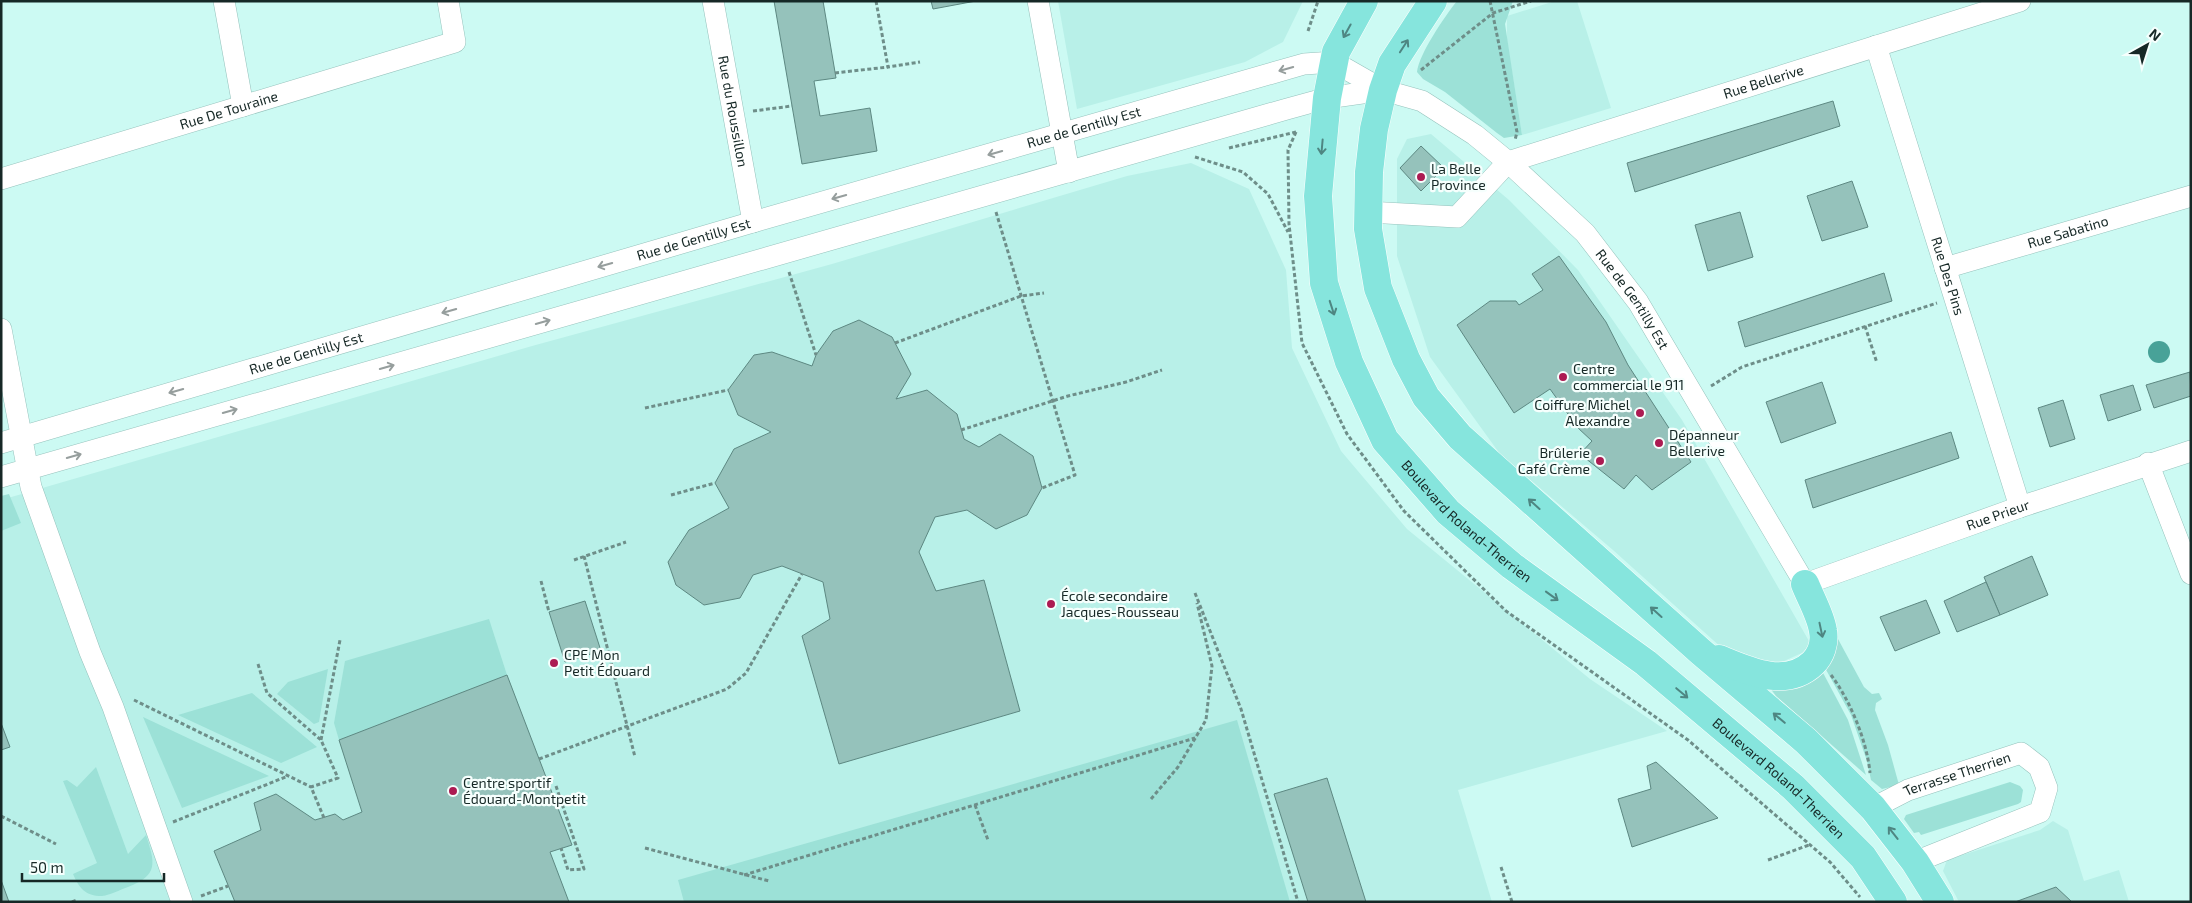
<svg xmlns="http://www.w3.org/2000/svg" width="2192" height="903" viewBox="0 0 2192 903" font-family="'Exo 2',sans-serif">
<rect width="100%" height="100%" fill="#ccfaf3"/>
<!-- built -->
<g fill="#b8f0e8">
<path d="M1058,1H1303L1283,42L1245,62L1077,109Z"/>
<path d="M1555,1H1577L1611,108L1522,135L1507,40V16Z"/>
<path d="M1431,134L1509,200L1578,270L1682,420L1813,648L1764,670L1733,658L1613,550L1500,454L1430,357L1397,256V159L1407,139Z"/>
<path d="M1191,163L1249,189L1286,270L1292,348L1341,451L1407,529L1590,679L1667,731L1458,790L1492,902H1V500L532,346L832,264L1127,176Z"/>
<path d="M2053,821L2068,830L2084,881L2119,870L2129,902H1959L1943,871L1947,860L2040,830Z"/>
</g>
<!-- green -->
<g fill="#9ce1d7">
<path d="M1457,1H1513L1505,24L1522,135L1504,138L1497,133L1445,92L1423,79L1417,72C1419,54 1445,16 1457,1Z"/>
<path d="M9,494L21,523L1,531V496Z"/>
<path d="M1825,615L1864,687L1872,694L1879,693L1882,699L1876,703L1875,710L1888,745L1899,785L1882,789L1871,780L1867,761L1851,715L1824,666Z"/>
<path d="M489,619L507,675L339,740L334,723L345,661Z"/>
<path d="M328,669L319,722L314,724L277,694L288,682Z"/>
<path d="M1821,669L1848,720L1866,775L1776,696L1770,688Z"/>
<path d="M252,693L317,747L281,763L178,715Z"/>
<path d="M143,717L269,776L182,808Z"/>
<path d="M1237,720L1290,902H684L678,880Z"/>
<path d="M96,767L128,854L146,835C155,863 159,875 128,887C119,890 111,895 102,896C85,896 79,888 73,874L97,863L63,781L67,780L77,787Z"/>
<path d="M2010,782L2020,786L2023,790L2021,802L2018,804L1921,835L1919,832L1914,833L1904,819L1906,815Z"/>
</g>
<!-- water -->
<circle fill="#48a298" cx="2159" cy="352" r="11"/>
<!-- building -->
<g fill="#95c2bb" stroke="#5d8882">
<path d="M774,1H823L836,78L814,81L820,116L870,108L877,151L802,164Z"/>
<path d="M931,1H976L933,9Z"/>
<path d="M1833,101L1840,126L1635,192L1627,163Z"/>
<path d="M1421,146L1444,168L1421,191L1400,168Z"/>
<path d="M1852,181L1868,227L1822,241L1807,196Z"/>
<path d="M1740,212L1753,257L1708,271L1695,225Z"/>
<path d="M1559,256L1606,322L1628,365L1691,462L1652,490L1636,475L1624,489L1580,454L1592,441L1578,428L1550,389L1514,413L1457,325L1490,301H1516L1519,305L1543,290L1532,274Z"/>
<path d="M1884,273L1892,301L1745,347L1738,322Z"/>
<path d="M859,320L892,337L911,374L896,399L927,390L957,414L964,439L979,447L1000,434L1033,456L1042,488L1027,515L996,529L967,510L935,517L919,552L936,591L984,580L1020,711L839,764L802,636L830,619L823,582L782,566L753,575L740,598L704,605L676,585L668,562L689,530L729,508L715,483L734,449L771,432L738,415L728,390L754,355L772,352L812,366L816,355L833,331Z"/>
<path d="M2190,372L2191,396L2154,408L2146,385Z"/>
<path d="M1822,382L1836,423L1781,443L1766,402Z"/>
<path d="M2133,385L2141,410L2108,421L2100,395Z"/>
<path d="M2063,400L2075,439L2050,447L2038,408Z"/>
<path d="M1951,432L1959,458L1813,508L1805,480Z"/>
<path d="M2032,556L2048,595L2000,615L1984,577Z"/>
<path d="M1986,582L2000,615L1957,632L1944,601Z"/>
<path d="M1926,600L1940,633L1895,651L1880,617Z"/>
<path d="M585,601L601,651L565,662L549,612Z"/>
<path d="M507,675L572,845L550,852L569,902H235L214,851L261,830L254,803L276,794L315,820L335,814L343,820L362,812L339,740Z"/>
<path d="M1,723L10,747L1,750Z"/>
<path d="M1656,762L1718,818L1632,847L1618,799L1651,789L1647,766Z"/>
<path d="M1327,778L1366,902H1308L1274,794Z"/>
<path d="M1,880L9,902H1Z"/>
<path d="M2056,887L2072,902H2015Z"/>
</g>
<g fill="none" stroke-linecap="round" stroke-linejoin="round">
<!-- minor casing -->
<g stroke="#95c2bc" stroke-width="22">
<g id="minor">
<path d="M224,1L243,106"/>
<path id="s1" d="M713,1L753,222"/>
<path d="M1038,1L1069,172"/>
<path id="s2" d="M1876,46L2020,507"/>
<path id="s3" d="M1,179L455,42L448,1"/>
<path id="s4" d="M1368,212L1457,217L1508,162L2020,1"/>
<path id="s5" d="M1945,268L2191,196"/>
<path d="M1,329L31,487L90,652L113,707L182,902"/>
<path id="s6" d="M1,443L753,222L1304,64L1334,62L1383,90L1422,101L1475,135L1508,162L1585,233L1638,302L1805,584L2020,507L2191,451"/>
<path d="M2148,463L2191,574"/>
<path d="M1,477L1287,109L1327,98L1383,90"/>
<path id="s7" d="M1873,808L1908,790L2021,753L2039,767L2047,788L2040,812L1915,862"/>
</g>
</g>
<!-- major casing -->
<g stroke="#fff" stroke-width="29">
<g id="major">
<path id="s8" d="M1364,1L1336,52L1327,98L1318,196L1324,283L1349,362L1385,440L1448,512L1512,566L1646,663L1793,787L1863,857L1893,902"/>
<path d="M1433,1L1392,64L1383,90L1374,129L1369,172L1368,229L1378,288L1406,359L1426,397L1460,437L1701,652L1806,741L1873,808L1915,862L1940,902"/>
<path d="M1719,659C1748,671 1786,689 1813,663C1821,655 1825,643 1823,631C1821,616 1811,599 1805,584"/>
</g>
</g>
<!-- path -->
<g stroke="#6e8e89" stroke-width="3" stroke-dasharray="4 2.5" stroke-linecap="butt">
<path d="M876,1L888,67L920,62"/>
<path d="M1490,1L1517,132L1515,140"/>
<path d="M1308,31L1318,1"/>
<path d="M1421,70L1493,13L1531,1"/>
<path d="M835,73L888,67"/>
<path d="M753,111L792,106"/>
<path d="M1296,132L1288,150L1289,224L1302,343L1347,434L1404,511L1506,611L1688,740L1830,862L1860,897"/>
<path d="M1229,148L1296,132"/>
<path d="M1195,157L1243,172L1268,194L1288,232"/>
<path d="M996,212L1075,475L1042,488"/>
<path d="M789,272L816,355"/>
<path d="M1865,326L1877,363"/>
<path d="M895,343L1021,296L1044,293"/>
<path d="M1711,386L1742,367L1937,303"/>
<path d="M645,408L728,390"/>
<path d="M961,430L1068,396L1126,382L1162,370"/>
<path d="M671,495L715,483"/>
<path d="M584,556L635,757"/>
<path d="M574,560L626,542"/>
<path d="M541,581L549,612"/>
<path d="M1195,593L1241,709L1298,902"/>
<path d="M258,664L267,693L321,740L338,778L311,787L324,818"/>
<path d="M1831,675C1850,700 1867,741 1870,773"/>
<path d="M134,700L311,787"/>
<path d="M321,740L340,640"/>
<path d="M556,786L584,869L568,870L561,848"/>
<path d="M1151,799L1178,767L1206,720L1212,666L1197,603"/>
<path d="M975,805L988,840"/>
<path d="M1,816L56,844"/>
<path d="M173,822L288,776"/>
<path d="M645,848L769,881"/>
<path d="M1768,860L1809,845"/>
<path d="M1501,867L1512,902"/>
<path d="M744,875L1195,738"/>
<path d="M201,896L228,886"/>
<path d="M72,902L77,900"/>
</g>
<!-- minor -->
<use href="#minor" stroke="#fff" stroke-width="21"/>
<!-- major -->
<use href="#major" stroke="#86e5dd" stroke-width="28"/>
<!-- path-bridge -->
<path stroke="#6e8e89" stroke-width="3" stroke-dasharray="4 2.5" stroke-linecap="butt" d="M539,759L727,689L746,673L802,574"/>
</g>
<!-- one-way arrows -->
<defs><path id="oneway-shaft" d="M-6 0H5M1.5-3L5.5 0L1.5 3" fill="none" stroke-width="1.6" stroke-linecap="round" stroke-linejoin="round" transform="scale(1.25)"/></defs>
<g stroke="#4e8682">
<use href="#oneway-shaft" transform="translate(1347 31) rotate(119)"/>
<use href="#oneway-shaft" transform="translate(1404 46) rotate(-57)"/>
<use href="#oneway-shaft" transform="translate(1322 147) rotate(95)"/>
<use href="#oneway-shaft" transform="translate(1332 308) rotate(72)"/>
<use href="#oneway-shaft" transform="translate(1534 504) rotate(-138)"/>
<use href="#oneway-shaft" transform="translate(1552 596) rotate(36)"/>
<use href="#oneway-shaft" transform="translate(1656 612) rotate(-138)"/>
<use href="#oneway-shaft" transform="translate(1821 630) rotate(78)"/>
<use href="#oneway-shaft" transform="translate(1682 693) rotate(40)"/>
<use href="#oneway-shaft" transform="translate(1779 718) rotate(-140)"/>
<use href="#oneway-shaft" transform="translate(1893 833) rotate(-128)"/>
</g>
<g stroke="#969e9d">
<use href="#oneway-shaft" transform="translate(1286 69) rotate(164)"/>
<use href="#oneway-shaft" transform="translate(995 153) rotate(164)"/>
<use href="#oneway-shaft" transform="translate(839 197) rotate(164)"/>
<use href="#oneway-shaft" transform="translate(605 265) rotate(164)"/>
<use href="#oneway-shaft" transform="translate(449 311) rotate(164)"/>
<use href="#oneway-shaft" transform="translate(543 322) rotate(-16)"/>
<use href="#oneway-shaft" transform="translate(387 367) rotate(-16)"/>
<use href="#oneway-shaft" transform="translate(176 391) rotate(164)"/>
<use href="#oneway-shaft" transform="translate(230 411) rotate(-16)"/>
<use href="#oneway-shaft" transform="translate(74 456) rotate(-16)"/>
</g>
<!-- markers -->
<g fill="#ac1b52" stroke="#f6fffd" stroke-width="2">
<circle cx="1421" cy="177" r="5"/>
<circle cx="1563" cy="377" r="5"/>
<circle cx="1640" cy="413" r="5"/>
<circle cx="1659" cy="443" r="5"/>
<circle cx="1600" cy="461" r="5"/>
<circle cx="1051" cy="604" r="5"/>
<circle cx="554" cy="663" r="5"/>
<circle cx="453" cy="791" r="5"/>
</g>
<g text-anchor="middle" stroke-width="4.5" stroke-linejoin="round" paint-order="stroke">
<!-- street labels -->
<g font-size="14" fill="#162826" stroke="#f6fffd">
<text dy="5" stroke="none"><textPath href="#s4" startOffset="432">Rue Bellerive</textPath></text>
<text dy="5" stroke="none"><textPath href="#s3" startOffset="238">Rue De Touraine</textPath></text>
<text dy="5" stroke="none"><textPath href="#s1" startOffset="112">Rue du Roussillon</textPath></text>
<text dy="5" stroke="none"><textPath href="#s6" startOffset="1128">Rue de Gentilly Est</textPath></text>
<text dy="5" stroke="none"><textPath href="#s5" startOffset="128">Rue Sabatino</textPath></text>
<text dy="5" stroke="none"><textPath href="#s6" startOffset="722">Rue de Gentilly Est</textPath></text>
<text dy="5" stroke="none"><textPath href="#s2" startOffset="241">Rue Des Pins</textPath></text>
<text dy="5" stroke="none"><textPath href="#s6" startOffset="1776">Rue de Gentilly Est</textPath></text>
<text dy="5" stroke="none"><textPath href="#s6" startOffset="318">Rue de Gentilly Est</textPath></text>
<text dy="5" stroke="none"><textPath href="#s6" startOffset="2314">Rue Prieur</textPath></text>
<text dy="5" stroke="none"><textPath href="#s8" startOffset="575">Boulevard Roland-Therrien</textPath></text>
<text dy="5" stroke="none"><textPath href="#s7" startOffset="91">Terrasse Therrien</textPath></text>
<text dy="5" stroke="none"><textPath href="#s8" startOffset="980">Boulevard Roland-Therrien</textPath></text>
</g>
<!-- poi labels -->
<g font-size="14" fill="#162826" stroke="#f6fffd" text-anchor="start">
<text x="1431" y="174">La Belle<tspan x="1431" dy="16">Province</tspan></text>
<text x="1573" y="374">Centre<tspan x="1573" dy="16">commercial le 911</tspan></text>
<text x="1630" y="410" text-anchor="end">Coiffure Michel<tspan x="1630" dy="16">Alexandre</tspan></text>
<text x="1669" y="440">Dépanneur<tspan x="1669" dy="16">Bellerive</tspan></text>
<text x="1590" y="458" text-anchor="end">Brûlerie<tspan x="1590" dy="16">Café Crème</tspan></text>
<text x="1061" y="601">École secondaire<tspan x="1061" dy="16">Jacques-Rousseau</tspan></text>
<text x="564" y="660">CPE Mon<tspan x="564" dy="16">Petit Édouard</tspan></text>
<text x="463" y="788">Centre sportif<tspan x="463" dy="16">Édouard-Montpetit</tspan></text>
</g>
</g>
<!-- border -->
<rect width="2192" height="903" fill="none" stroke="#162826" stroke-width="5"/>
<!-- north arrow -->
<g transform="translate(2147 45) rotate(39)" stroke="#f6fffd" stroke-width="4" paint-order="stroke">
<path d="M0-4L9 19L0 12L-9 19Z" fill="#162826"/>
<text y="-8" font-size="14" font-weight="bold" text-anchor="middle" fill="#162826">N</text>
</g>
<!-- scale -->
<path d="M22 873v8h142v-8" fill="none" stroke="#162826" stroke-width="2.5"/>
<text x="30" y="873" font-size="15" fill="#162826" stroke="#f6fffd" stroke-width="4" paint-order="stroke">50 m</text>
</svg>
